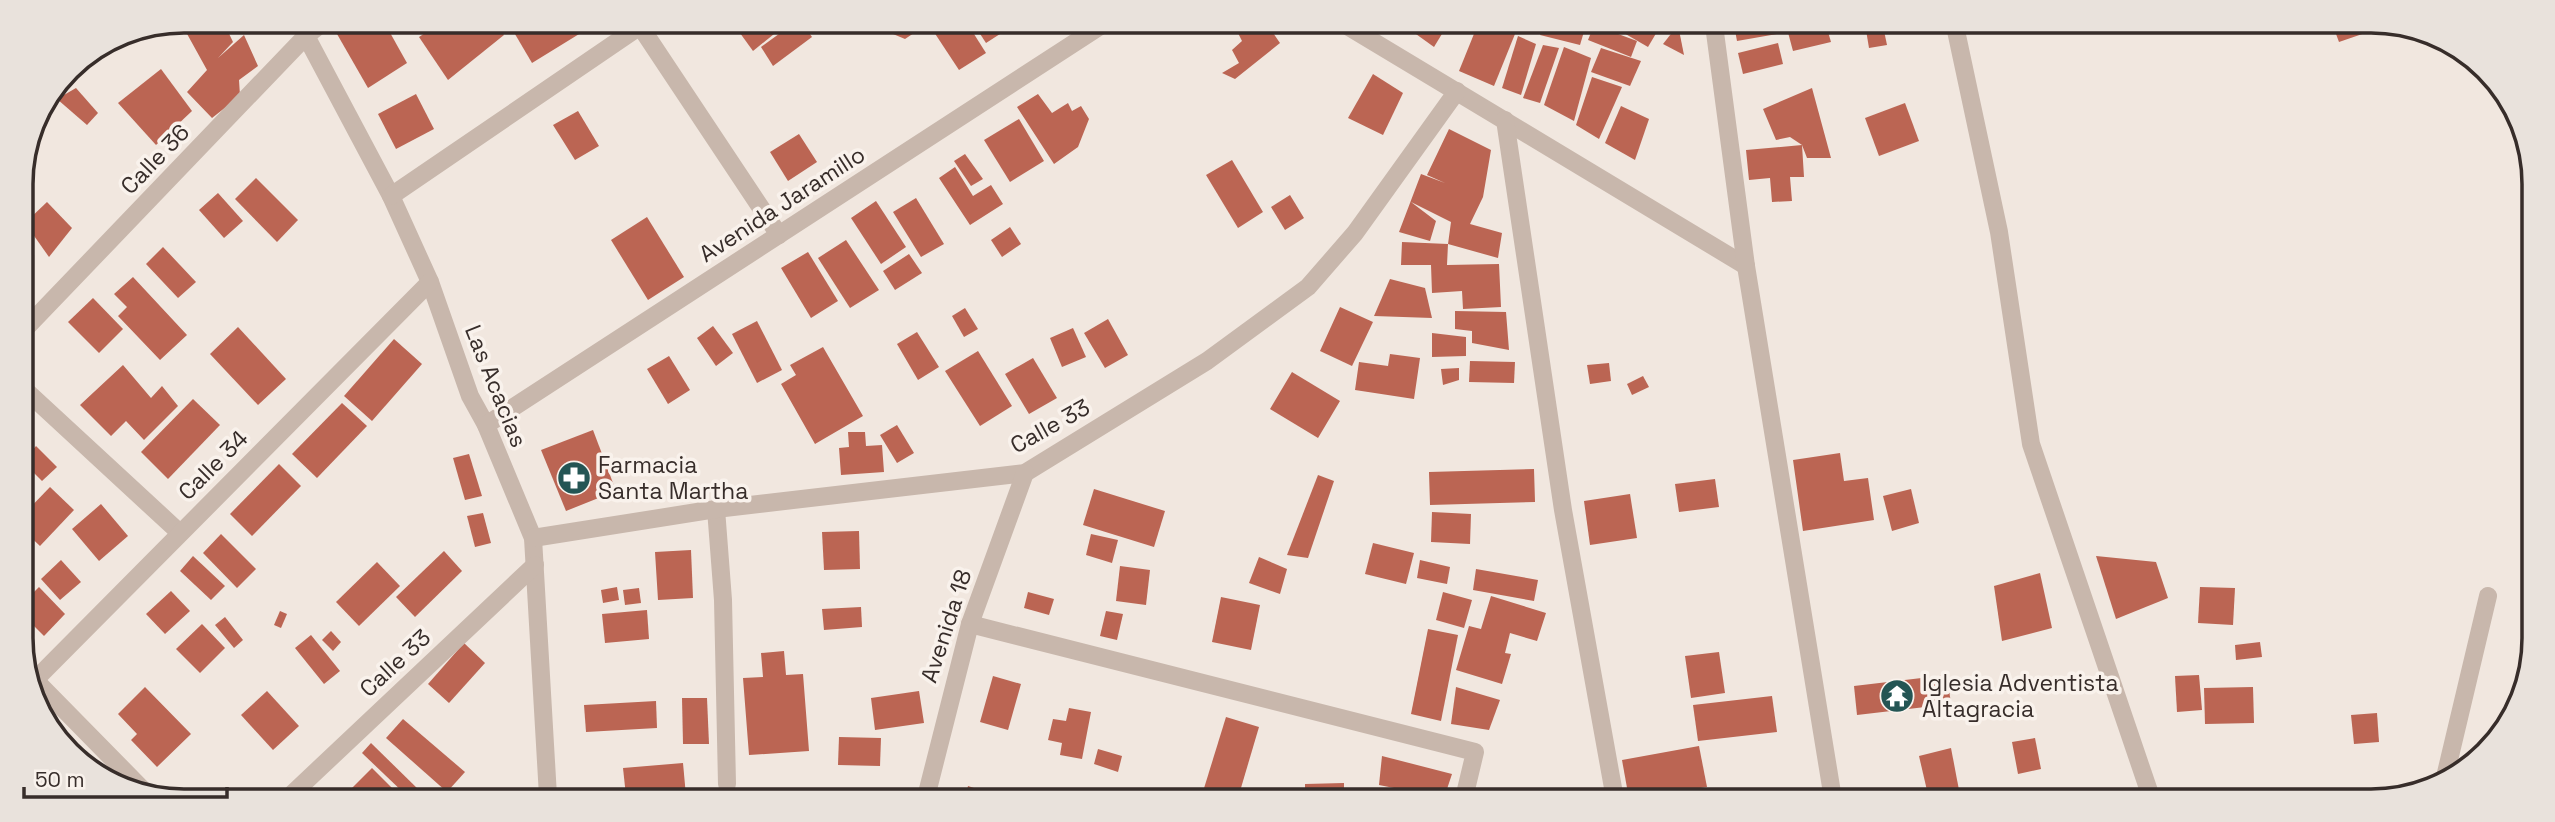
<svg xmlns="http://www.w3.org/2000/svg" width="2555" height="822" viewBox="0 0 2555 822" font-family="'Space Grotesk',sans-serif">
<rect width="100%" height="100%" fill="#f1e7df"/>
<!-- building -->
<g fill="#bb6553">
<path d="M184,21H223L233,42L218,58L244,35L258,66L239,80L240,96L212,118L187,92L207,70L181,23Z"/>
<path d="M359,21L384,22L407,63L368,88L337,34Z"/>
<path d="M442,22H495L504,35L448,80L419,37Z"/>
<path d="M524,22H578L584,31L532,63L512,29Z"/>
<path d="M732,22L774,23L779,30L753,51Z"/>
<path d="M794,23H802L812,37L773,66L761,47Z"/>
<path d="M887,23H917L920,29L905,39L893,34Z"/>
<path d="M928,23H967L986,53L959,70Z"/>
<path d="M973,23H1013L1014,25L986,43Z"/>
<path d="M1251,24H1267L1280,43L1235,79L1222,73L1239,63L1232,50L1242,41L1238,33Z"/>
<path d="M1402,24H1448L1434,47Z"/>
<path d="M1478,24H1492L1515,34L1494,86L1459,71Z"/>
<path d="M1544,24L1586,25L1580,45L1540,35Z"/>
<path d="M1594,25L1637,41L1631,57L1588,40Z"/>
<path d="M1610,25H1661L1648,47Z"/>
<path d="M1678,25L1684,55L1663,44Z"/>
<path d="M1734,25H1775L1777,34L1737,41Z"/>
<path d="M1786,25H1826L1831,42L1793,51Z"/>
<path d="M1890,25H1915V26L1893,34Z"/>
<path d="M1883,26L1887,45L1869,48L1866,30Z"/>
<path d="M2333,26L2372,27L2374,30L2339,42Z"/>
<path d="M1518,36L1536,44L1521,95L1502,88Z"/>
<path d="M1778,43L1783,64L1743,74L1738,53Z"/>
<path d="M1543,45L1559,48L1540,103L1523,98Z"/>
<path d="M1564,47L1591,58L1574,121L1544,105Z"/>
<path d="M1601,48L1641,61L1630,86L1591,72Z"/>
<path d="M161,69L192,111L156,145L118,103Z"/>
<path d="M1373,74L1403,93L1383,135L1348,118Z"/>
<path d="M1592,77L1622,87L1599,139L1576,125Z"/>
<path d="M76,88L98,113L87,125L57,99Z"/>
<path d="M1812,88L1831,158H1807L1802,145L1804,177H1790L1792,201L1772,202L1770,178L1749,180L1746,150L1802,145L1790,137L1776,140L1763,109Z"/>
<path d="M416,94L434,129L396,149L378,114Z"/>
<path d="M1038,94L1052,113L1068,103L1072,111L1081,106L1089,119L1078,147L1054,164L1017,107Z"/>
<path d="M1905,103L1919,141L1879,156L1865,118Z"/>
<path d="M1621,106L1649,119L1635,160L1605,143Z"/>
<path d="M578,111L599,146L575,160L553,125Z"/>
<path d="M1019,119L1044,161L1010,182L984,140Z"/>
<path d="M1449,129L1491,150L1483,197L1470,224L1502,233L1498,258L1448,244L1447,265L1499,264L1501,307L1463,309L1462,291L1432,293L1431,265H1401L1402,242L1448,244L1451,222L1411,202L1436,221L1430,241L1399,232L1421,174L1445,183L1427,175Z"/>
<path d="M799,134L817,162L788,181L770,152Z"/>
<path d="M965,154L983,179L971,186L954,161Z"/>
<path d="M1232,160L1263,212L1238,228L1206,175Z"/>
<path d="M955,167L973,196L991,185L1003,204L970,225L939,178Z"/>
<path d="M256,178L298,220L277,242L235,199Z"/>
<path d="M218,193L243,221L224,238L199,210Z"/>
<path d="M1290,195L1304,218L1285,230L1271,207Z"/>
<path d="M916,198L944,244L921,257L893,212Z"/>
<path d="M876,201L906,247L881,264L851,218Z"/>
<path d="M47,202L72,228L49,257L25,223Z"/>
<path d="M647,217L684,277L648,300L611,240Z"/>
<path d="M1010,227L1021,244L1002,257L991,240Z"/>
<path d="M22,234L33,245L22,258Z"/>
<path d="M846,240L879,290L850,308L818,258Z"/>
<path d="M163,247L196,282L178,298L146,264Z"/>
<path d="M808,252L838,301L811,318L781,268Z"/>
<path d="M909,254L922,273L895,290L883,271Z"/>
<path d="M133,277L187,335L160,360L118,316L127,307L114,294Z"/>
<path d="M1390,279L1425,288L1432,318L1374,316Z"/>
<path d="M93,298L123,329L99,353L68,322Z"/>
<path d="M1340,307L1373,322L1352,366L1320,351Z"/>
<path d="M965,308L978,329L964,337L952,316Z"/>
<path d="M1455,311L1506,312L1509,350L1472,343V331L1455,329Z"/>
<path d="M1108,319L1128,355L1105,368L1084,333Z"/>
<path d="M757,321L782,370L757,383L732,334Z"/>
<path d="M713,326L733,353L716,366L697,338Z"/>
<path d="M238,327L286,379L258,405L210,354Z"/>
<path d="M1073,328L1086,357L1062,367L1050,338Z"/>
<path d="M917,332L939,367L918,380L897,344Z"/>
<path d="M1432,333L1466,337V356L1432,357Z"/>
<path d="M394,339L422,364L372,421L344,396Z"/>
<path d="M823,347L863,416L815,444L781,384L796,375L790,365Z"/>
<path d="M978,351L1012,406L980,426L945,371Z"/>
<path d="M1390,354L1420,358L1414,399L1355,390L1359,362L1388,366Z"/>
<path d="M669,356L690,390L668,404L647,369Z"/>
<path d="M1033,358L1057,398L1029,414L1005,374Z"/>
<path d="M1470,361L1515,362L1514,383L1469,382Z"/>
<path d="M1609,363L1611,381L1590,384L1587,365Z"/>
<path d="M123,365L151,398L162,386L178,406L144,440L126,421L111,436L80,405Z"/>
<path d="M1459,368V380L1443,385L1441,369Z"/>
<path d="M1292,372L1340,401L1318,438L1270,409Z"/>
<path d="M1643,376L1649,387L1632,395L1627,384Z"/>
<path d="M193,399L220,425L168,479L141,452Z"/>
<path d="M342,403L367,426L317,478L292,454Z"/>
<path d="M897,425L914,453L897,463L880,435Z"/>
<path d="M593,430L616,491L566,511L541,450Z"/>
<path d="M848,432H865L866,446L882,445L884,472L841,475L839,448L849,447Z"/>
<path d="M36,446L57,467L42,481L23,462Z"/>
<path d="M1840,453L1844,481L1868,478L1874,520L1803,531L1793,460Z"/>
<path d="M469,454L482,496L465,500L453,458Z"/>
<path d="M279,464L301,486L252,536L230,514Z"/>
<path d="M1534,469L1535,502L1430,505L1429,472Z"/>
<path d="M1318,475L1334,481L1308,558L1287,555Z"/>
<path d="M1715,479L1719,507L1679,512L1675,484Z"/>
<path d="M50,487L74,510L40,546L23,530V515Z"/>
<path d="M1094,489L1165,511L1154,547L1083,525Z"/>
<path d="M1911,489L1919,523L1892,531L1883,496Z"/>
<path d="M1630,494L1637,538L1590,545L1584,501Z"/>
<path d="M101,504L128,536L99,561L72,529Z"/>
<path d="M1432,512L1471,514L1470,544L1431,542Z"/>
<path d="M483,513L491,543L475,547L467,516Z"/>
<path d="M859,531L860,569L824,570L822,532Z"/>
<path d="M221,534L256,569L237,588L203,553Z"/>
<path d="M1091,534L1118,540L1112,563L1086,555Z"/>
<path d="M1373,543L1414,553L1406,584L1365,574Z"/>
<path d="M691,550L693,598L658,600L655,552Z"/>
<path d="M444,551L462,571L415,617L396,597Z"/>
<path d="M193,556L225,586L211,600L180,571Z"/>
<path d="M2096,556L2156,562L2168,598L2116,619Z"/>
<path d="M1259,557L1287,569L1280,594L1249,583Z"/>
<path d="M61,560L81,582L60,600L41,579Z"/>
<path d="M1420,560L1450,567L1447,584L1417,578Z"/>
<path d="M377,562L400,586L359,626L336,602Z"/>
<path d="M1120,566L1150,570L1146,605L1116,601Z"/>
<path d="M24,568L34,577L24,588Z"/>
<path d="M1476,569L1538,580L1534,601L1473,590Z"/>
<path d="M2040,573L2052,628L2002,641L1994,586Z"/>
<path d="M39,587L65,614L44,636L24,616V602Z"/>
<path d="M617,587L619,600L603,603L601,590Z"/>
<path d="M2200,587L2235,588L2233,625L2198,623Z"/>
<path d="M639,588L641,603L625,605L623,590Z"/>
<path d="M171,591L190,611L165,634L146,614Z"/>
<path d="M1028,592L1054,599L1049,615L1024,608Z"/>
<path d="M1443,592L1472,600L1464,628L1436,620Z"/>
<path d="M1491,596L1546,613L1537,641L1510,633L1505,653L1511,654L1502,684L1456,670L1469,626L1481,629Z"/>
<path d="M1221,597L1260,605L1251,650L1212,642Z"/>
<path d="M861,607L862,627L824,630L822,609Z"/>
<path d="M647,610L649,639L605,643L602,614Z"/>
<path d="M280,611L287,614L281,628L274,625Z"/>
<path d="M1106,611L1123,614L1117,640L1100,636Z"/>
<path d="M225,617L243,640L234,648L215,625Z"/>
<path d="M202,624L225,648L200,673L176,649Z"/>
<path d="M1428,629L1458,635L1441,721L1411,714Z"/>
<path d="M331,631L341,642L333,651L322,640Z"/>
<path d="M311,635L340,671L324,684L295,648Z"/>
<path d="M2260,642L2262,657L2236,660L2235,645Z"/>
<path d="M464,643L485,663L449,703L428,684Z"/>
<path d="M784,651L786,675L803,674L809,751L749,755L743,678L763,677L761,653Z"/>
<path d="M1719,652L1725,693L1691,698L1685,656Z"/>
<path d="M1947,675L1951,704L1857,715L1854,686Z"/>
<path d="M2199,675L2202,710L2177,712L2175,676Z"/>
<path d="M993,676L1021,684L1008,730L980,722Z"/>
<path d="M145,687L191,734L157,767L131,740L137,734L118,714Z"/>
<path d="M1456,687L1500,700L1489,730L1451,724Z"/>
<path d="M2253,687L2254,723L2205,724L2204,688Z"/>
<path d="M267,691L299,726L273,750L241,715Z"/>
<path d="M919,691L924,723L875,730L871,698Z"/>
<path d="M1772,696L1777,732L1698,741L1693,705Z"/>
<path d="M682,698H707L709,744H683Z"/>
<path d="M656,701L657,728L586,732L584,705Z"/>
<path d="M1069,708L1091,712L1082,759L1060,755L1062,743L1048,740L1053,719L1066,721Z"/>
<path d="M2377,713L2379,742L2354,744L2351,715Z"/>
<path d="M1226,717L1259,727L1238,798H1201Z"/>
<path d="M403,719L465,772L447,792L386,738Z"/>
<path d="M839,737L881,738L880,766L838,765Z"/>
<path d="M2035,738L2041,769L2018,774L2012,742Z"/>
<path d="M371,743L420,791L416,796H407L362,753Z"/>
<path d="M1699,746L1707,787L1629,799L1622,760Z"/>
<path d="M1951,748L1959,790L1929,799L1919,756Z"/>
<path d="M1098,749L1122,756L1118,772L1094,764Z"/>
<path d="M1382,756L1452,774L1444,798L1379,785Z"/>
<path d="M683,763L686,796H626L623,768Z"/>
<path d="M372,768L394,790L388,796H352L348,792Z"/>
<path d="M1344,783V798H1305V784Z"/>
<path d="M968,786L1001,797H965Z"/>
</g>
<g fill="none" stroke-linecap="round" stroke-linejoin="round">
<!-- minor -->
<g stroke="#c8b7ac" stroke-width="18">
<path d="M298,21L391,196L430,282L470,396L486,425L533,538L548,796"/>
<path d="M1344,24L1746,266"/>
<path d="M1714,25L1746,266L1833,799"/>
<path d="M640,26L779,235"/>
<path d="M1955,26L1999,232L2031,444L2152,800"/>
<path d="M1505,120L1563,510L1615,799"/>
<path d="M391,196L646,22"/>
<path d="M22,332L306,36L325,21"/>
<path d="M23,388L180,533"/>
<path d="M486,425L1105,23"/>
<path d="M716,509L723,600L727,784"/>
<path d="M533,538L716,509L1025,473L1207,361L1308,287L1355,233L1457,91"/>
<path d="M970,624L1475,752L1464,798"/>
<path d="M35,680L148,795"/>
<path d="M31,684L430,282"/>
<path d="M2445,777L2488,596"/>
<path d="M290,796L535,565"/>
<path d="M926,797L970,624L1025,473"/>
</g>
</g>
<!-- icons -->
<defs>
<g id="pharmacy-disc" transform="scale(1.75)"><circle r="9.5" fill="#245554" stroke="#f9f2ec"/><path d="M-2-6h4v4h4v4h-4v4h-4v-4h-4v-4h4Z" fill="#fff"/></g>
<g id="temple-disc" transform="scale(1.75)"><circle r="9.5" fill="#245554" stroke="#f9f2ec"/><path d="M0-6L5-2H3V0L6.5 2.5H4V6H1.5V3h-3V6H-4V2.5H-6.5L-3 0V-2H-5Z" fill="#fff"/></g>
</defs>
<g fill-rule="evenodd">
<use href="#pharmacy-disc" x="574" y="478"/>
<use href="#temple-disc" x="1897" y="696"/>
</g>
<g text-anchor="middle" stroke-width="7" stroke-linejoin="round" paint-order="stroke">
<!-- street labels -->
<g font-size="23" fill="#372d2a" stroke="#f9f2ec">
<text transform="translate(155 159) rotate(-46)" y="8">Calle 36</text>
<text transform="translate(782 204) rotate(-33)" y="8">Avenida Jaramillo</text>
<text transform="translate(496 386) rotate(68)" y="8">Las Acacias</text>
<text transform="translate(1050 426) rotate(-29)" y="8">Calle 33</text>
<text transform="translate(213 465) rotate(-45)" y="8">Calle 34</text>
<text transform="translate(946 626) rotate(-72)" y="8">Avenida 18</text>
<text transform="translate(395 663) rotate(-43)" y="8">Calle 33</text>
</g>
<!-- poi labels -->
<g font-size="23" fill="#372d2a" stroke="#f9f2ec" text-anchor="start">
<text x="598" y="473">Farmacia<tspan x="598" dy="26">Santa Martha</tspan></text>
<text x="1922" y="691">Iglesia Adventista<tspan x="1922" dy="26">Altagracia</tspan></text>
</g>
</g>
<!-- crop -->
<path d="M0 0H2555V822H0ZM184 33H2371A151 151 0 0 1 2522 184V638A151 151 0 0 1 2371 789H184A151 151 0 0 1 33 638V184A151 151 0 0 1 184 33Z" fill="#e9e2dc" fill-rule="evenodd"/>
<path fill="none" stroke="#372d2a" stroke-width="3.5" d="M184 33H2371A151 151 0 0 1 2522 184V638A151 151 0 0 1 2371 789H184A151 151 0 0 1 33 638V184A151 151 0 0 1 184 33Z"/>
<!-- scale -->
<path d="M24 787v10h203v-10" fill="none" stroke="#372d2a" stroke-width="3.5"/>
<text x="35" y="787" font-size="21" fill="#372d2a" stroke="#f9f2ec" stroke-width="5" paint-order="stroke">50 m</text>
</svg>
